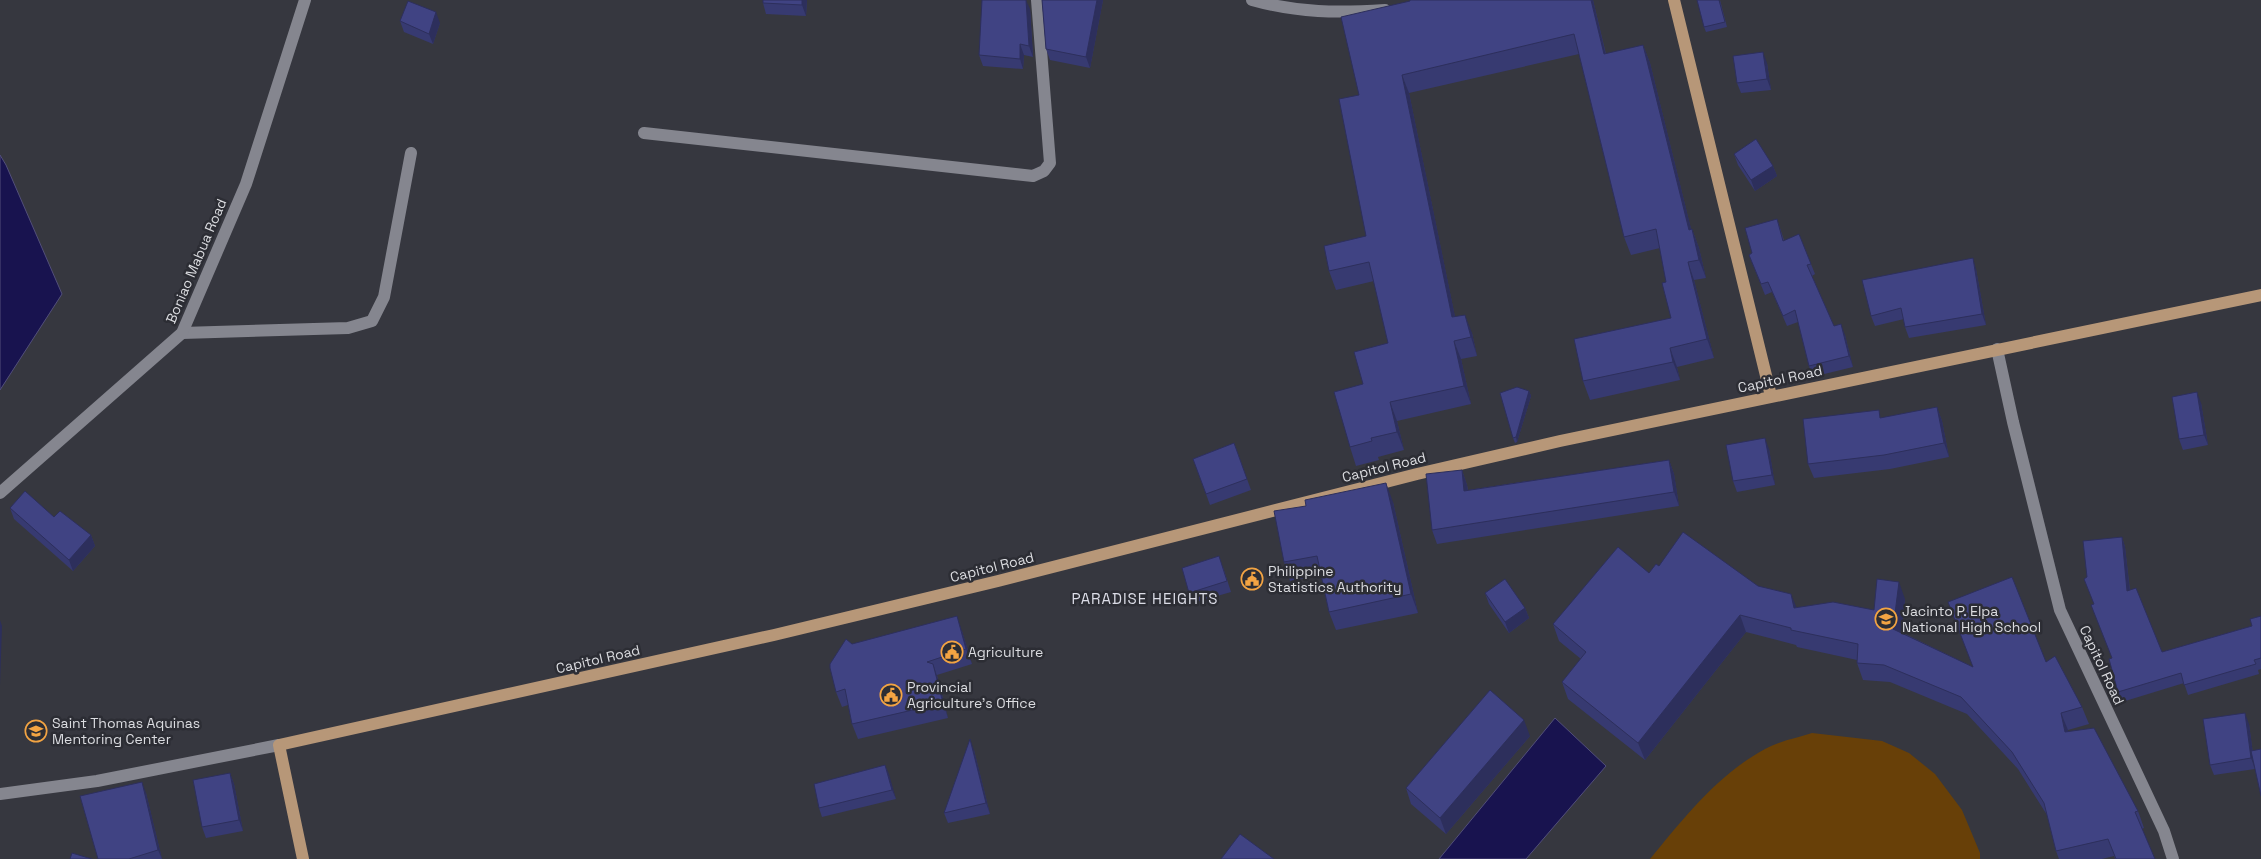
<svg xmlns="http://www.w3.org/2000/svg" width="2261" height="859" viewBox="0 0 2261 859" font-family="'Space Grotesk',sans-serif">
<rect width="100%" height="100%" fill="#36373f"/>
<!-- green -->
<path fill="#684008" d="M1812,733L1882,741L1909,753L1935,774L1962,810L1980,853V859H1650C1684,818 1717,775 1765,749C1779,741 1797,738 1812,733Z"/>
<!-- water -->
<g fill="#18134f" stroke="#524f7a">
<path d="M0,155L6,165L62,294L0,390Z"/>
<path d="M1555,718L1606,766L1526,859H1439Z"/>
</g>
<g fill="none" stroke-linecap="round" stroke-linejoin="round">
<!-- minor -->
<g stroke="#85868f" stroke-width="12">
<path d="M1252,0C1298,13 1338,13 1385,10"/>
<path d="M644,133L1033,176L1044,171L1050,163L1037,0"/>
<path d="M182,333L348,328L372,321L384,297L411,153"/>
<path d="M1997,349L2013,422L2060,610L2164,831L2173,859"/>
<path d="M0,493L182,333L246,184L305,0"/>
<path d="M0,794L97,781L279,745"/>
</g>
<!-- major -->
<g stroke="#b79778" stroke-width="12">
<path d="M1674,0L1771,396"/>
<path d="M303,859L279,745L774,635L998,581L1417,474L1560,441L2261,295"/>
</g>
</g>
<!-- wall -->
<g fill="#373a71">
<path d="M763,0H807L806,16L766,14L763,3Z"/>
<path d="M1042,0H1103L1090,68L1050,60L1046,49Z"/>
<path d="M1410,0H1593L1606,54L1643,45L1650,63L1691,229H1692L1699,248L1706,278L1694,280L1714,358L1677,367L1680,380L1590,400L1583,381L1671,318L1666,282L1660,248L1631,255L1624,237L1579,54L1409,93L1455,317L1472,333L1477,356L1461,359L1471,404L1397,421L1404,450L1378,457L1379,460L1356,466L1350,447L1363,384L1388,343L1374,281L1336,290L1329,271L1366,236L1359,95L1410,1Z"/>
<path d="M1720,0L1727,27L1706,32L1704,27Z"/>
<path d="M1030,9L1033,57L1024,55L1023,69L983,66L979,55Z"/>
<path d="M400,21L440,23L433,44L404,32Z"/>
<path d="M1767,63L1771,90L1741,93L1737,83Z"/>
<path d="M1734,154L1773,166L1777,176L1755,191L1738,165Z"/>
<path d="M1777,219L1784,240L1811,264L1815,274L1812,276L1834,326L1845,335L1853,367L1812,377L1809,366L1798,322L1787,326L1772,292L1765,295L1749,255L1752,253Z"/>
<path d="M1976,269L1986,325L1909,338L1905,327L1904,319L1875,326L1871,316Z"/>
<path d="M1529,391L1531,396L1517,442L1515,443L1513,438Z"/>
<path d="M2201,403L2208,445L2183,450L2179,439Z"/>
<path d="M1937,407L1942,421L1949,457L1890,469L1814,478L1808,464L1882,418Z"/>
<path d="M1234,443L1251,490L1210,505L1193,459Z"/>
<path d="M1769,449L1775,485L1737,492L1733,481Z"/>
<path d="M1669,460L1674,474L1679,506L1437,544L1432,530L1462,470L1467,485L1468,490Z"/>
<path d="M1393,502L1418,613L1336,630L1329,612L1321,575L1290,581L1284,562Z"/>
<path d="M10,508L54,517L91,535L95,546L73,571L14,519Z"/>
<path d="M2122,537L2125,547L2130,590L2162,652L2252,626L2261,616V669L2258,670L2259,674L2188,695L2184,683L2122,702L2118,692L2112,658L2094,604L2087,577Z"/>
<path d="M1659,566L1758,586L1796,607L1874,610L1905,599L1901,632L1973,667L1948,602L2046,662L2082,707L2089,724L2068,730V731L2138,811L2144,828L2142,829L2155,859H2115L2114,856L2102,859H2059L2056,851L2047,815L2018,769L1967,714L1890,682L1863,680L1857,663V660L1797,647L1796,645L1746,632L1645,760L1568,699L1562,682L1581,659L1559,641L1553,624L1649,573Z"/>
<path d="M1223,567L1231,592L1193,603L1189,593Z"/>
<path d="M1485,593L1525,608L1529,618L1509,633L1489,604Z"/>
<path d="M962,631L972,664L937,675L948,718L858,739L852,724L848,705L842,707L836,692L852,644Z"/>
<path d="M2249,724L2255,769L2214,775L2210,765Z"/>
<path d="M1530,736L1446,834L1411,804L1406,788Z"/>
<path d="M974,750L990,814L948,823L944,813Z"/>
<path d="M885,765L896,799L822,817L819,808Z"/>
<path d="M230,773L234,784L243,831L206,838L202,827Z"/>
<path d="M146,793L162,859H98Z"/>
</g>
<!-- shaded-wall -->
<g fill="#2d2f5c">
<path d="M802,0H807L806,16L802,5Z"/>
<path d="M1026,0L1030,9L1033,57L1029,46Z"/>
<path d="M1097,0H1103L1090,68L1086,57Z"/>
<path d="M1591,0H1593L1610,73L1604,54Z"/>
<path d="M436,12L440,23L433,44L429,34Z"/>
<path d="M1020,44L1024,55L1023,69L1020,59Z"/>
<path d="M1643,45L1650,63L1696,249L1689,230Z"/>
<path d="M1763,52L1767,63L1771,90L1767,79Z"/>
<path d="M1402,75L1409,93L1459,336L1452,317Z"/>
<path d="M1773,166L1777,176L1755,191L1751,180Z"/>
<path d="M1692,229L1699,248L1706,278L1699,260Z"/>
<path d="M1973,258L1976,269L1986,325L1982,314Z"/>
<path d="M1688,262L1694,280L1714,358L1707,339Z"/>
<path d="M1465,315L1472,333L1477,356L1471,337Z"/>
<path d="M1841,324L1845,335L1853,367L1849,356Z"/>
<path d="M1454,341L1461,359L1471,404L1464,386Z"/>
<path d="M1670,348L1677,367L1680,380L1673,362Z"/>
<path d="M1529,391L1531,396L1517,442L1516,437Z"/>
<path d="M2197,392L2201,403L2208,445L2204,435Z"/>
<path d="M1390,402L1397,421L1404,450L1397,432Z"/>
<path d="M1937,407L1942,421L1949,457L1944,443Z"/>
<path d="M1765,438L1769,449L1775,485L1772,475Z"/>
<path d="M1669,460L1674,474L1679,506L1674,492Z"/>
<path d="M1462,470L1467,485L1470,505L1464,491Z"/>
<path d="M1386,483L1393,502L1418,613L1411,594Z"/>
<path d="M91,535L95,546L73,571L69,560Z"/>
<path d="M2122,537L2125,547L2131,601L2127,591Z"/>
<path d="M1899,582L1905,599L1900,646L1893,629Z"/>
<path d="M1791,594L1798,611L1794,608Z"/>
<path d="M1525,608L1529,618L1509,633L1505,622Z"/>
<path d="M1740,615L1746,632L1645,760L1638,743Z"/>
<path d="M957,616L962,631L972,664L966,649Z"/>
<path d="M0,620L2,626L0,685Z"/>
<path d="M933,664L938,679L948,718L943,703Z"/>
<path d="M2061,713L2068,730L2072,749L2065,732Z"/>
<path d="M2245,713L2249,724L2255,769L2251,758Z"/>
<path d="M1524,720L1530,736L1446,834L1440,818Z"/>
<path d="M970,739L974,750L990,814L986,803Z"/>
<path d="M885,765L889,774L896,799L892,790Z"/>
<path d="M230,773L234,784L243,831L239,820Z"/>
<path d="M142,782L146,793L162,859L158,850Z"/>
</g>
<!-- building -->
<g fill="#404383" stroke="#2d2f5c">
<path d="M763,0H802V5L763,3Z"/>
<path d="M982,0H1026L1029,46L1020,44V59L979,55Z"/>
<path d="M1042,0H1097L1086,57L1046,49Z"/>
<path d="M1410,0H1591L1604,54L1643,45L1689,230L1692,229L1699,260L1688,262L1707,339L1670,348L1673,362L1583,381L1574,339L1671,318L1662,283L1666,282L1656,229L1624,237L1574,34L1402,75L1452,317L1465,315L1471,337L1454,341L1464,386L1390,402L1397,432L1371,438L1372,441L1350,447L1334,392L1363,384L1354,352L1388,343L1369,262L1329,271L1324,246L1366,236L1339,99L1359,95L1341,17L1410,1Z"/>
<path d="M1697,0H1719L1725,22L1704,27Z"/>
<path d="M408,1L436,12L429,34L400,21Z"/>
<path d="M1763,52L1767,79L1737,83L1733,56Z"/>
<path d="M1756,139L1773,166L1751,180L1734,154Z"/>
<path d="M1777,219L1783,241L1799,234L1811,264L1807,265L1834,326L1841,324L1849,356L1809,366L1795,310L1783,316L1768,282L1761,284L1749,255L1752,253L1745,228Z"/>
<path d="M1973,258L1982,314L1905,327L1901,308L1871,316L1862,280Z"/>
<path d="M1517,387L1529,391L1516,437L1513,438L1500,393Z"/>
<path d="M2197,392L2204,435L2179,439L2172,397Z"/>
<path d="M1937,407L1944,443L1884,455L1808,464L1803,419L1879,410L1880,418Z"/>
<path d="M1765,438L1772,475L1733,481L1726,445Z"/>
<path d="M1234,443L1247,479L1206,494L1193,459Z"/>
<path d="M1669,460L1674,492L1432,530L1426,474L1462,470L1464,491Z"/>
<path d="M1386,483L1411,594L1329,612L1317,556L1284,562L1274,511L1306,506L1305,500Z"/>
<path d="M25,491L54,517L60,511L91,535L69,560L10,508Z"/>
<path d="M1683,532L1758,586L1791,594L1794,608L1833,602L1874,610L1877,579L1899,582L1893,629L1973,667L1948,602L2012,577L2046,662L2055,656L2082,707L2061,713L2065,732L2094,728L2138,811L2135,812L2155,859H2116L2108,839L2056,851L2044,803L2012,752L1961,697L1884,665L1857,663L1858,644L1791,630V628L1740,615L1638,743L1562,682L1586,652L1553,624L1618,547L1649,573L1656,564L1659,566Z"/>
<path d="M2122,537L2127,591L2136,588L2162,652L2252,626L2250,619L2261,616V658L2254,660L2256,664L2184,685L2181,673L2118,692L2109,659L2112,658L2091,605L2094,604L2084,579L2087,577L2083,541Z"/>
<path d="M1219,556L1227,581L1189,593L1182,568Z"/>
<path d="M1505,579L1525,608L1505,622L1485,593Z"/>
<path d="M957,616L966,649L927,662L933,664L943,703L852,724L845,689L836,692L830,668V664L846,639L852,644Z"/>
<path d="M1490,690L1524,720L1440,818L1406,788Z"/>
<path d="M2245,713L2251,758L2210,765L2203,719Z"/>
<path d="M970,739L986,803L944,813Z"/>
<path d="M2261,749V796L2251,751Z"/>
<path d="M885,765L892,790L819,808L814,784Z"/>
<path d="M230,773L239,820L202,827L193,780Z"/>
<path d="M142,782L158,850L129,859H98L80,796Z"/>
<path d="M1240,834L1274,859H1221Z"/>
<path d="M72,853L92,859H70Z"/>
</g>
<!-- icons -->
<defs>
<g id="civic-ring" transform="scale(1.125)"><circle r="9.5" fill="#2c2d34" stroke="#f3a443" stroke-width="1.5"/><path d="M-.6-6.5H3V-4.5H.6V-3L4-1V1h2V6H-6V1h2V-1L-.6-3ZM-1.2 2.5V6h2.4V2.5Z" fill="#f3a443"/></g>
<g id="school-ring" transform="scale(1.125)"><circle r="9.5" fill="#2c2d34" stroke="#f3a443" stroke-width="1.5"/><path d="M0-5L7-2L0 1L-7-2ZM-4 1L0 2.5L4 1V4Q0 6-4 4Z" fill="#f3a443"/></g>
</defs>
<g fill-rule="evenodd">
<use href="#civic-ring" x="1252" y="579"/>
<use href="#school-ring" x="1886" y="619"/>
<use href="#civic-ring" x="952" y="652"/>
<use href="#civic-ring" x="891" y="695"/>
<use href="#school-ring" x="36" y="731"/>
</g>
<g text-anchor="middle" stroke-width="5" stroke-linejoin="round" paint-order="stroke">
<!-- street labels -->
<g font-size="14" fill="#dbdce0" stroke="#2c2d34">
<text transform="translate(196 261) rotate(-67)" y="5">Boniao Mabua Road</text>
<text transform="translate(1780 379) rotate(-12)" y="5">Capitol Road</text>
<text transform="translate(1384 467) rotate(-14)" y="5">Capitol Road</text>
<text transform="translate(992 567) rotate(-14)" y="5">Capitol Road</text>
<text transform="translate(598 659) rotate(-13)" y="5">Capitol Road</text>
<text transform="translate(2102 665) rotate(65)" y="5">Capitol Road</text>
</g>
<!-- poi labels -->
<g font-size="14" fill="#dbdce0" stroke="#2c2d34" text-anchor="start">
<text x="1268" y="576">Philippine<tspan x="1268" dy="16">Statistics Authority</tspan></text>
<text x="1902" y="616">Jacinto P. Elpa<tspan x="1902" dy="16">National High School</tspan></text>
<text x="968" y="657">Agriculture</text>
<text x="907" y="692">Provincial<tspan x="907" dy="16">Agriculture's Office</tspan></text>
<text x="52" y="728">Saint Thomas Aquinas<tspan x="52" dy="16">Mentoring Center</tspan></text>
</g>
<!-- neighbourhood labels -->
<g font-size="15" letter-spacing="1" fill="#dbdce6" stroke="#2c2d34">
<text x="1145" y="604">PARADISE HEIGHTS</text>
</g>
</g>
</svg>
